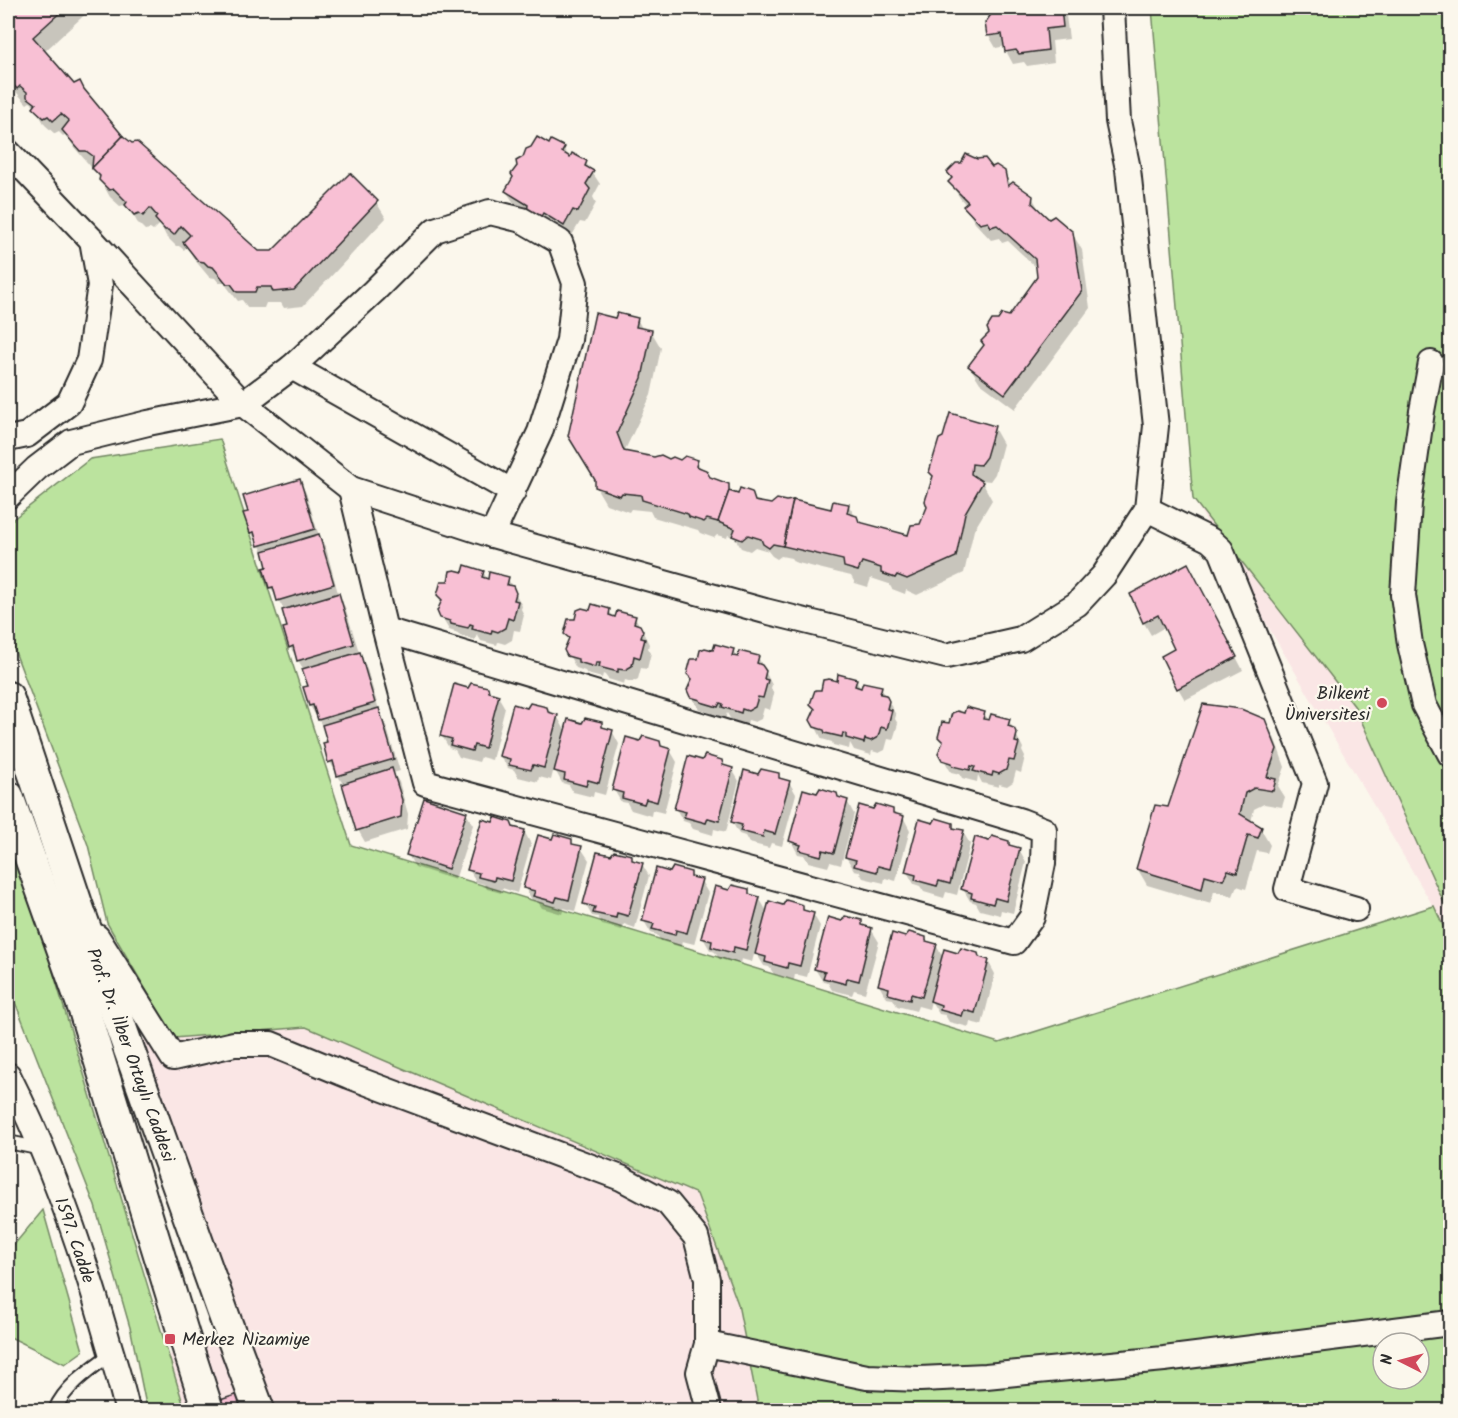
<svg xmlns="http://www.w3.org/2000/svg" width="1458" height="1418" viewBox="0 0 1458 1418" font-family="Kalam,sans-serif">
<rect width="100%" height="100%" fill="#fbf7ec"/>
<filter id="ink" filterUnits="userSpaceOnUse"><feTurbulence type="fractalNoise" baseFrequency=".0167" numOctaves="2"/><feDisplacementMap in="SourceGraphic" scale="12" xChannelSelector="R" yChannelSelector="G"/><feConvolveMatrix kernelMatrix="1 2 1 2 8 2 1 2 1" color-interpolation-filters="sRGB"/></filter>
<g filter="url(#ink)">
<!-- built -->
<path fill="#fae6e5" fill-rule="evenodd" d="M1152,8H1450V1410H185L169,1355L242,1326L143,1039L306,1027L989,1100L1433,906L1193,499ZM1383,1343H1419V1379H1383Z"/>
<!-- green -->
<g fill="#bbe39e" stroke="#738764" stroke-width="1.5" fill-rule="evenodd">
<path d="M1152,8H1450V916L1355,707L1193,499Z"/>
<path d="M220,439L351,845L999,1043L1434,906L1450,941V1410H759L738,1304L697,1194L306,1027L174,1038L107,923L88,845L8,633V523L90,459ZM1383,1343H1419V1379H1383Z"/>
<path d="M8,841L49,958L185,1410H147L131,1331L95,1206L17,1007L8,988Z"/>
<path d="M43,1210L83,1351L65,1364L8,1336V1252Z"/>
</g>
<!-- shadow -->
<g fill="#0003">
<path d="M8,8H92L44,52L74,86L79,83L122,137L259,252L273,253L376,202L386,218L303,306L284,308L281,303H266L264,308H248L242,300L238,301L224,283H219L215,278L209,277L194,259L187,246L184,250L179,246H176L166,236L160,224L153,231L150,229L145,230L137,222L130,209L125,205L120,206L110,197L93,167H91L74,147L66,134L63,136L59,132L55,134L45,125L33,104L30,102L27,104L8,83Z"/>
<path d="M993,8H1065L1069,39L1052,41L1054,62L1027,66L1024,62L1013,64L1006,51V46L996,48L989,36L994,13Z"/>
<path d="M549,146L564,149L569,158L586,163L600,184L593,197L596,203L585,223L580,222L571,237L514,203L506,191Z"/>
<path d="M992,168L1004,172L1011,185L1032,197L1041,213L1049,221L1072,233L1082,250L1090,308L1015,409L980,383L970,367L1010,318L1038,277L1037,268L1008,241L1002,243L999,238L991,240L975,223L965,206L966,205L960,198L950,182Z"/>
<path d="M637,319L643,330L651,331L661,348L651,395L625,450L626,453L669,461L697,462L702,470L709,478L728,485L734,494L751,493L757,503L832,511L849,506L860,524L909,537L921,526L928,507L934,477L931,472L994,428L1003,444L995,474L990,481L981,480L992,500L974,530L964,573L917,595L906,590L905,594L892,589L889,584L871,578L868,587L855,583L851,576L794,562L791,558L781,556L777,559L772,556L768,551L755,547L750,551L741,548L735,538L728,535L727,538L717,535L714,538L700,533L698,530L653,517L650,511L631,509L629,512L606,504L596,487L616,320Z"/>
<path d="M299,480L306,493L319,536L326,548L339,597L345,607L360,655L366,666L380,713L385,722L400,771L393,773L399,782L408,814L407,829L365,842L358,830L344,786L330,762L329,743L324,729L310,706L305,688L309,687L304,670L290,647L289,628L285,611L270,587L269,568L266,556L251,532Z"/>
<path d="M483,572L489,582L508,579L522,606L521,609L524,615L520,631L514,630L512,640L505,644L498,642L497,645L481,641L477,634L475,640L460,636L458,633L449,630L438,611L443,602L439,595L449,582L464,573Z"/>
<path d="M1194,577L1243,670L1185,700L1178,688L1176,650L1165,627L1151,635L1144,623L1132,595Z"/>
<path d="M609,610L615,620L635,617L649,644L648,648L651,653L647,669L641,668L638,679L632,682L625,680L624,684L608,679L605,675L603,674L602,678L587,674L585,671L576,668L566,650L570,641L565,633L576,621L591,612Z"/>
<path d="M733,650L739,661L758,657L772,685L771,688L774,694L770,710L764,708L761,719L755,722L748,720L747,724L731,720L727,713L725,719L710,714L708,712L699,709L688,690L692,681L688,674L699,661L714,652Z"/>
<path d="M856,681L862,691L881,688L896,715L895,719L898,724L893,740L888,739L885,750L879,753L872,751L871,755L854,750L850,743L849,749L833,745L832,742L822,739L812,720L816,712L812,704L822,692L838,683Z"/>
<path d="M469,689H487L490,694L498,696L505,708L492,760L481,757L479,762L459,757L455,750L449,748L442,736Z"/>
<path d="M528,709H546L549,714L557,716L566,732L601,724L604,729L612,731L619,744L605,795L594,792L593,797L573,792L569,785L562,783L554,768L551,780L539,777L538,782L518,777L514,770L508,768L500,756Z"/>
<path d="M984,713L990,724L1009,721L1023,748L1022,751L1025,757L1021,773L1016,771L1013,782L1007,786L999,784V787L982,783L978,775L977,782L962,778L960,774L951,772L940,753L944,744L940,737L950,724Z"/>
<path d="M1264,720L1274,737L1285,767L1278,786L1285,797L1282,807L1264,804L1254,809L1251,822L1260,828L1270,845L1267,853L1257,851L1246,889L1237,886L1233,896L1214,891L1211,904L1147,885L1137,868L1169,808Z"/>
<path d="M659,742L662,748L670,750L677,762L664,813L652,810L651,816L631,810L627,803L621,802L614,790L641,743Z"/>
<path d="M721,761L724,767L732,769L739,781L726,832L714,829L713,835L693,829L689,823L683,821L676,809L703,762Z"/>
<path d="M778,775L781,780L789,782L796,794L782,846L771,843L769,848L749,843L745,836L739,834L732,822Z"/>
<path d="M836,794L839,799L847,801L854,814L841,865L830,862L828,867L808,862L804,855L798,854L791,841L818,795Z"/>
<path d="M873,810H892L895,815L903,817L910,830L896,881L885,878L884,883L863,878L859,871L854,870L846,857Z"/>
<path d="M466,813L473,825L455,880L415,867L408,855Z"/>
<path d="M494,824L524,831L531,844L517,893L502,888L501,893L487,889L484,884L476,882L469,869Z"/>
<path d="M952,824L955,830L963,832L970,844L957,895L946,892L944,898L924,892L920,886L914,884L907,872L934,825Z"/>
<path d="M571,840L574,846L581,848L589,860L575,911L564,908L562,914L542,908L538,902L532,900L525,888L552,841Z"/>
<path d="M1008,842L1011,847L1019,849L1026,862L1013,913L1001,910L1000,915L980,910L976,903L970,901L963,889L990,843Z"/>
<path d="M612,857H631L634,862L642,864L649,876L635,928L624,924L622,930L602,925L598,917L592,916L585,904Z"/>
<path d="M690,873L693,879L701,881L708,893L694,944L682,941L681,947L661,941L657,935L651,933L644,921L671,874Z"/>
<path d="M729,891H748L751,896L759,898L768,913L784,907L802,906L805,912L813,914L820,926L807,977L795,974L794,980L774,974L769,967L764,966L755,951L752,962L741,959L740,964L719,959L715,952L710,950L703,938Z"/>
<path d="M842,922H861L864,927L871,929L879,942L865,993L854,990L852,995L832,990L828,983L823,982L815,969Z"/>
<path d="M906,938H925L928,943L936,945L943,958L959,955L977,954L980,959L988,961L995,974L982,1025L970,1022L969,1027L949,1022L945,1015L939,1014L931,1001L929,1009L918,1006L916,1011L897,1006L893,999L886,998L879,985Z"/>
</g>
<!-- building -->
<g fill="#f8c0d4" stroke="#2b2b2b" stroke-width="1.5">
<path d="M8,8H65L33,37L74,84L80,81L84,89L123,136L92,168L93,156L86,151H80L62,130L69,121L61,114L53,121L48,116L44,118L33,108L36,104L27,97V92L20,86L17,89L8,79Z"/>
<path d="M992,8H1061L1063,27L1046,29L1048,50L1019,54L1016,50L1005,52L1002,34L987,36L985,23L992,13Z"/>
<path d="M123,136L132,143L137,142L259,251H272L350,173L378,201L294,290L273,292L271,287H257L255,292H237L231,284H227L213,267L208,266L204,262L198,261L183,242L190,235L181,226L174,235L168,230H165L155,219L157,216L150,208L143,216L139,213L134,215L125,205L127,202L114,189L109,190L99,180L100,176L92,168Z"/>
<path d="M537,137L549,144L551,140L565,147L562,152L570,157L572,153L587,161L585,166L594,171L586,184L590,189L578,212L573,210L564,226L543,213L539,220L527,213L528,205L505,191L513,177L511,174L517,166L516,161L523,157L526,149L531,147Z"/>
<path d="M966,154L977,159L985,158L992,167L996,165L1005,171L1008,186L1013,182L1033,196L1032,203L1049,219L1054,216L1073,232L1082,291L1005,394L968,366L984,345L981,341L989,333L987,328L992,320H998L1002,314L1009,316L1037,277L1035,259L997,225L991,227L988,222L980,224L963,206L968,202L948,182L952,178L947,172L956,163H961Z"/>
<path d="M595,313L615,318L617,313L638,318L636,327L652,330L642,378L617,433L624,451L654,457L661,455L669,459L673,457L680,460L685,456L698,460L696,466L706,470L710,477L729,484V491L718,522L707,519L704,522L689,517L688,514L642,500L641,495L622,493L620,496L595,487V480L568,436Z"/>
<path d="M950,413L995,426L986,457L980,465L972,464L971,474L983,482L965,513L956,557L907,579L897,575L895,578L881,573V568L862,562L858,571L844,567L843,560L783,546L793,500L831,509L833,501L849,504L847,513L857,516L859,522L908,535L911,525L920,524L927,507L925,501L933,476L929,472L939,439L943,437Z"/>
<path d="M300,479L315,529L258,546L254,532L250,533L243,513L248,512L243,496Z"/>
<path d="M740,488L752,492L755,501L771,504L777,499L786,501L793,500L783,546L773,544L769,548L763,544L761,539L748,535L742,540L732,536L735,529L718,522L729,491L738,494Z"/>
<path d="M319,534L334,584L277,601L273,587L269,588L263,568L267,567L263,551Z"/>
<path d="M1188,563L1237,657L1177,689L1161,656L1174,649L1158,615L1143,623L1130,594Z"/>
<path d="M465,565L484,571L482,577L488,579L489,572L509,577L507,585L513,586L516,593L514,600L518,601L513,620L508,618L505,628L498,632L492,630L491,634L472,629L473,625L470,624L468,628L451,624L450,621L440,618L437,611L442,600L437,595L441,581H448L450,571L455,570L463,572Z"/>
<path d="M339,593L354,644L297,661L293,646L289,648L283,628L287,627L282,610Z"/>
<path d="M592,604L610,609L609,615L615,617L617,611L636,616L634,623L640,625L643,631L641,638L645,639L640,658L634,656L632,666L625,670L618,669V672L599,667L600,663H596L595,667L578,662V659L567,656L564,650L569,638L564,634L568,619H575L577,610L582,608L590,610Z"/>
<path d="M715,644L734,649L732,656L738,657L739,651L759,656L757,663L762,665L766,671L764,679L768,680L763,698L758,697L755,707L748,711L742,709L741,713L722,707L723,704L720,703L718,707L701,702L700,700L690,697L687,690L692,679L687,674L691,659H698L700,650L705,648L713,650Z"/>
<path d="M360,652L375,703L318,720L313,705L309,706L303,687L308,686L302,669Z"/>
<path d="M838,674L857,679L855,686L861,688L863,682L882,686L880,694L886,695L889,701L887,709L892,710L887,729L881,727L878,737L871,741L865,739L864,743L846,738V734L843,733L842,737L825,733L824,730L814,727L810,720L815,709L810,704L815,690H821L823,680L829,679L837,681Z"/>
<path d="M471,683L488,687L489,692L499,695L485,748L474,745L472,751L450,745L452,739L440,736L454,684L468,688Z"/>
<path d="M530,703L547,707L548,712L558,715L544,768L533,765L531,770L509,765L510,759L499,756L513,704L527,708Z"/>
<path d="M1203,704L1241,709L1265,719L1277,749L1267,777L1276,779L1273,791L1254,788L1245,793L1240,814L1262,827L1258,838L1248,835L1237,873L1228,870L1223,880L1205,875L1202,889L1136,869L1155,805L1168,807Z"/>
<path d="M966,707L985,712L983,719L989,720L991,714L1010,719L1008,726L1014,728L1017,734L1015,742L1019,743L1014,761L1009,760L1006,770L999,774L993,772L992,776L973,771L975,767L971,766L970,770L953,766L952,763L942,760L938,753L943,742L938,737L942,722L949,723L952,713L957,711L964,713Z"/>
<path d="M379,708L394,759L337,776L333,761L328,763L323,743L327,742L322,725Z"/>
<path d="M585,718L602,722V727L613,730L599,783L588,780L586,786L564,780L565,774L554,771L568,719L582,723Z"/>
<path d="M643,736L660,741L661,746L671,749L657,802L646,799L644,804L622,798L623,793L612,790L626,737L640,741Z"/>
<path d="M705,755L722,760L723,765L733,768L719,821L708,818L706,823L684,817L686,812L674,809L688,756L702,760Z"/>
<path d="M392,768L402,800L401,817L356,831L342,784Z"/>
<path d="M761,769L779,773V778L790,781L775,834L764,831L763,837L740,831L742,825L731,822L744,770L758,774Z"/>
<path d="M820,788L837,793L838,797L848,800L834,853L823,850L821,856L799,850L801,845L789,841L803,789L817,793Z"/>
<path d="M424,798L467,812L448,869L406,855Z"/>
<path d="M876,804L893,809V813L904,816L890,869L878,866L877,872L854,866L856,860L845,857L859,805L873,809Z"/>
<path d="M495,817L511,822L513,827L525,830L511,881L495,877L494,881L478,877L479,873L467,870L482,819L493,822Z"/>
<path d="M936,818L953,823V828L964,830L950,884L939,881L937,886L915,880L916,875L905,872L919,819L933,823Z"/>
<path d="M554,834L572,839V844L582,846L569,900L557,897L555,902L533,896L535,891L523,888L538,835L552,839Z"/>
<path d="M992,836L1009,841V845L1020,848L1006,901L995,898L993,904L971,898L972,893L961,889L975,837L989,841Z"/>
<path d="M614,851L632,855V860L643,863L628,916L617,913L616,918L593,913L595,907L583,904L597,852L611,855Z"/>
<path d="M673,867L691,872V877L702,879L687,933L676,930L675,935L652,929L654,924L642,921L656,868L670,872Z"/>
<path d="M732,885L749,889V894L760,897L746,950L734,947L733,953L711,947L712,941L701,938L715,886L729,890Z"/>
<path d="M786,900L803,905V910L814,913L800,966L788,963L787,968L765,962L766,957L755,954L769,901L783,905Z"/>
<path d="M845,916L862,920V925L872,928L859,981L847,978L846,984L823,978L825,972L814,969L828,917L842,921Z"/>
<path d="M909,932L926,937V941L937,944L922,997L911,994L910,1000L888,994L889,988L878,985L892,933L905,937Z"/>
<path d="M961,948L978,953L979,957L989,960L975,1013L964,1010L962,1016L940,1010L941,1005L930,1001L944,949L958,953Z"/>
<path d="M239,1394L244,1410H224L220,1400Z"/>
</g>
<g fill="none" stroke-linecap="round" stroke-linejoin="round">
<!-- service casing -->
<g stroke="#2b2b2b" stroke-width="16">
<g id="service">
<path d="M8,1142L42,1149"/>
<path d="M55,1410C64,1387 92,1368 111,1354"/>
</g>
</g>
<!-- minor casing -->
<g stroke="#2b2b2b" stroke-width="28">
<g id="minor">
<path d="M8,152L92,240L243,404L351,489L492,535L765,611L946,656L1021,639L1077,604L1104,575L1147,509L1156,426L1128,169L1118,121L1112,8"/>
<path d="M1431,363L1422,411L1409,503L1403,595L1410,644L1424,705L1450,754"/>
<path d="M292,367L513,492"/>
<path d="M8,439L27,435L69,403L89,360L100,285L92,240"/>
<path d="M351,489L385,630L425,783L1014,942L1032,917L1043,863L1044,830L1021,821L385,630"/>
<path d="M8,496L37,468L71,442L148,423L243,404L292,367L374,291L435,230L490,212L522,220L560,242L575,283L569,340L540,432L492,535"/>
<path d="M1147,509L1210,540L1221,550L1315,783L1287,889L1356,909"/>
<path d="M97,937L173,1058L234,1044H271L349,1076L621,1178L668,1203L696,1237L707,1279V1344L699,1372L709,1410"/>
<path d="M8,1075C49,1156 80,1243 105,1331C112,1357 122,1384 127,1410"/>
<path d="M707,1344L867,1377L920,1379L986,1376L1164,1359L1450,1323"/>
</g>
</g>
<!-- tertiary casing -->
<g stroke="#2b2b2b" stroke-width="34">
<g id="tertiary">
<path d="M8,697L78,907L226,1321L259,1410"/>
<path d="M8,796L84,1010L184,1336L208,1410"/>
</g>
</g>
<!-- service -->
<use href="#service" stroke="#fbf7ec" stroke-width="12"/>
<!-- minor -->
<use href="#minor" stroke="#fbf7ec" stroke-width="24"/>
<!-- tertiary -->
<use href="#tertiary" stroke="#fbf7ec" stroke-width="30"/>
</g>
</g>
<!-- markers -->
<g fill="#d1495b" stroke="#fbf7ec" stroke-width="2">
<circle cx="1382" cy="703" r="6"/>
<rect x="164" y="1333" width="12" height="12" rx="3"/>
</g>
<g text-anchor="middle" stroke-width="4.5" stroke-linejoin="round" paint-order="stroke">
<!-- poi labels -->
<g font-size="18" fill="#2b2b2b" stroke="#fbf7ec" text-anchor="end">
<text x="1370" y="699">Bilkent<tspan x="1370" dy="21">Üniversitesi</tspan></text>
<text x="182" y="1345" text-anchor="start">Merkez Nizamiye</text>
</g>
<!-- street labels -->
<g font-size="18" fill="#2b2b2b" stroke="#fbf7ec">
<text transform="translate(131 1055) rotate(70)" y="6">Prof. Dr. İlber Ortaylı Caddesi</text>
<text transform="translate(75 1240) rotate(71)" y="6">1597. Cadde</text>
</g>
</g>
<!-- margin -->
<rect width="1458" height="1418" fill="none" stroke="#fbf7ec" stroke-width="30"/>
<rect x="15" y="15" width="1428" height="1388" fill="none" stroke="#2b2b2b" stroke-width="2" filter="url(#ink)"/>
<!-- north arrow -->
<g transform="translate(1401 1361) rotate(276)"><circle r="28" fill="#fbf7ec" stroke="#a8a59f" stroke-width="1.5"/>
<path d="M0-4.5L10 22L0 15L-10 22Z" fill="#d1495b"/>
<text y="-9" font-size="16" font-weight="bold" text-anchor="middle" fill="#2b2b2b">N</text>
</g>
</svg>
